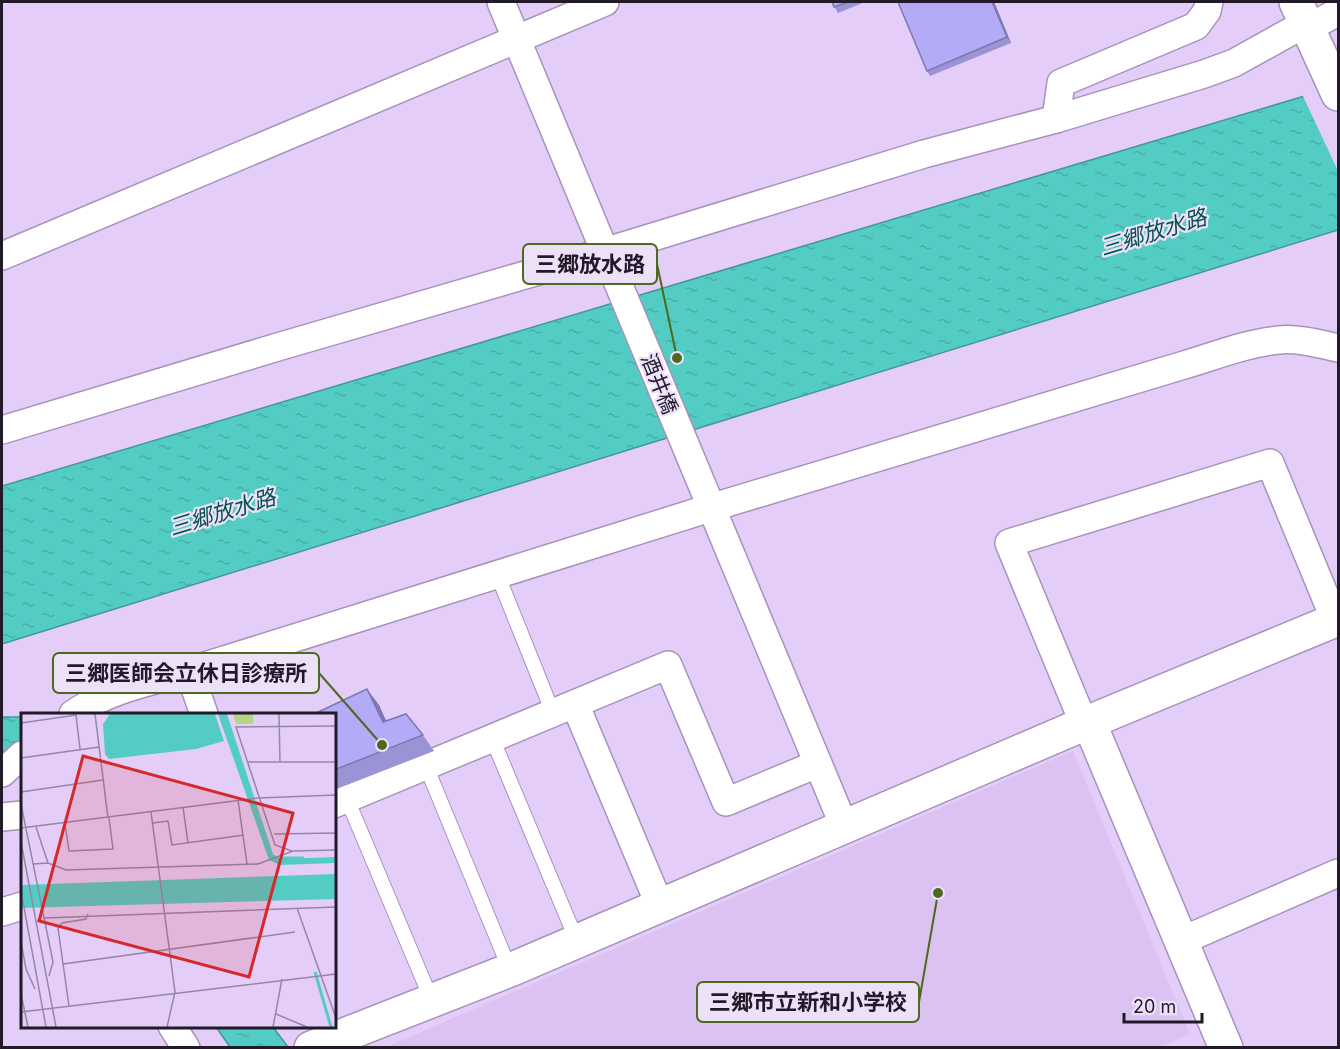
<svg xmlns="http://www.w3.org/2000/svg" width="1340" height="1049" viewBox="0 0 1340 1049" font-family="Inter,'Noto Sans JP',sans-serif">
<defs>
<pattern id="water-ripples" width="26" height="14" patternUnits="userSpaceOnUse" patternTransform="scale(1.5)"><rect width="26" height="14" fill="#53cdc4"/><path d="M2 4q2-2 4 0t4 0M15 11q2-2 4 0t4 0" fill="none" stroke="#48afa8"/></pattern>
</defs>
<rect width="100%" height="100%" fill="#e4cef9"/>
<!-- built -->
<path fill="#dcc2f3" d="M1073,751L1190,1034L1159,1048L386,1047Z"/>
<!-- water -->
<g fill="url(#water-ripples)" stroke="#449796" stroke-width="1.5">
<path d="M1338,86V230L2,644V486Z"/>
<path d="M2,717H22V754L2,752Z"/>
<path d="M216,1027H273L288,1047H230Z"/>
</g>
<!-- pier -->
<path fill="#e4cef9" d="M1338,83V171L1302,94Z"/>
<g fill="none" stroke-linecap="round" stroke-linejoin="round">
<!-- service casing -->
<g stroke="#a792ba" stroke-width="16">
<g id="service">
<path d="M498,576L553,713"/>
<path d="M492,738L577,941"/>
<path d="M426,766L510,970"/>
<path d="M347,799L432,1001"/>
</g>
</g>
<!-- minor casing -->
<g stroke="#a792ba" stroke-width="30">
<g id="minor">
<path d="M501,2L844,826"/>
<path d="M1308,28L1338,12"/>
<path d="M1056,119L1061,83L1196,26L1207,11L1209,2"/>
<path d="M2,256L605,2"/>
<path d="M2,430L281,346L604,252L924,154L1056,119L1204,74L1234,63L1306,23"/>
<path d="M189,671L204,714"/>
<path d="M575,704L660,906"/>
<path d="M73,714C108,690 148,682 189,671L710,508L1184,365C1215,356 1247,343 1279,340C1298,338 1320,344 1338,348"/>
<path d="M1084,724L1009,543L1270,463L1335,620"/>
<path d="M2,773L22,755"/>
<path d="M334,804L668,665L726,802L817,764"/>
<path d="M2,817L22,815"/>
<path d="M2,912L22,906"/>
<path d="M1181,941L1338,873"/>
<path d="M172,1026L186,1048"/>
</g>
</g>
<!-- tertiary casing -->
<g stroke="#a792ba" stroke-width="36">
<g id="tertiary">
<path d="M1089,722L1226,1048"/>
<path d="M311,1048L510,970L1084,724L1338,619"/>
</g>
</g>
<!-- trunk casing -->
<g stroke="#a792ba" stroke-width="36">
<path id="trunk" d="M1296,2L1338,94"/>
</g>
<!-- service -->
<use href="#service" stroke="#fff" stroke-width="14"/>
<!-- minor -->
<use href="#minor" stroke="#fff" stroke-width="27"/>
<!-- tertiary -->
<use href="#tertiary" stroke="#fff" stroke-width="33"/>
<!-- trunk -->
<use href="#trunk" stroke="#fff" stroke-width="33"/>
</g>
<!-- wall -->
<g fill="#9a93d5">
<path d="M832,2H865L838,13Z"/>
<path d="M994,2L1011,43L930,76L927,71Z"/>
<path d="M379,705L386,721L423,735L434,751L334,790V714Z"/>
</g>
<!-- shaded-wall -->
<g fill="#7d78ae">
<path d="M992,2H994L1011,43L1007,37Z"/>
<path d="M367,689L379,705L394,739L383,722Z"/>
</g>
<!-- building -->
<g fill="#b3abf8" stroke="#7d78ae" stroke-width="1.5">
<path d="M832,2H848L834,7Z"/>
<path d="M898,2H992L1007,37L927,71Z"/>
<path d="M367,689L383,722L406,714L423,735L334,770V714H314Z"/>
</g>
<g text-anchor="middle" stroke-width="4.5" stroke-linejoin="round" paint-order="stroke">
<!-- street labels -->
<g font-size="21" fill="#221929" stroke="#ede0f9">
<text transform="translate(659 384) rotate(68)" y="7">酒井橋</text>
</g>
<!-- water labels -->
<g font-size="22" font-style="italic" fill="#06524d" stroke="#ede0f9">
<text transform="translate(1153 232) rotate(-17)" y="8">三郷放水路</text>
<text transform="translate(222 512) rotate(-17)" y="8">三郷放水路</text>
</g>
</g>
<!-- overview -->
<g transform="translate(21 713)">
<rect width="315" height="315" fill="#e4cef9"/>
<path d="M212,1H232V11H215Z" fill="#b2d685"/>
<path d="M89,1H194L203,28L175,36L88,46L84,41L82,11ZM197,1H206L252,141L259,146L315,144V150L259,152L248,147ZM315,161V186L0,195V172Z" fill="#53cdc4"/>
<path fill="none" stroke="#53cdc4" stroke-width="3" d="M261,145H283M294,259L310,314"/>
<path fill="none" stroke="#9686a6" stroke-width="1.5" d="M74,1L87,105M258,1L259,49M0,10L55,2L59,36M0,45L78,34M227,49H315M0,79L82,67M217,87L226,151M0,91L32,249L28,263M162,94L167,130M130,99L154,279L146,314M132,110L147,108L151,132L223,122M44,111L48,138L92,136L88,105M15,114L27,150M0,115L237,85L315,82M253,121L315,120M0,129L35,314M271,138L254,132L215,14L315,13M12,151L27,150L45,157L237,151L272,138L315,137M0,178L25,314M276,195L315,305M24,205L315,194M0,229L5,256L14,276M42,251L274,219M0,281L7,314M48,293L37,215L41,210L65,206L67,201M0,299L315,261M255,301L286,314M252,314L261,266"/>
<path fill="#d62828" fill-opacity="0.15" stroke="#d62828" stroke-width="3" d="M62,43L272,100L228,264L18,208Z"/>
<rect width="315" height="315" fill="none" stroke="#221929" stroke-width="3"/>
</g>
<!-- callouts -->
<path fill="none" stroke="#4c6a1e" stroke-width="2" d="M677 358L657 264M382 745L319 673M938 893L919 1002"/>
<g fill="#4c6a1e" stroke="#ede0f9" stroke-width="2">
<circle cx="677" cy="358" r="6"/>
<circle cx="382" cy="745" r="6"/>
<circle cx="938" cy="893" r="6"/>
</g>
<g fill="#ede0f9" stroke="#4c6a1e" stroke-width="2">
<rect x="523" y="244" width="134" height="40" rx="6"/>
<rect x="53" y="653" width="266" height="40" rx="6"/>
<rect x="697" y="982" width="222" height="40" rx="6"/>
</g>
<g font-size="22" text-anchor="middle" font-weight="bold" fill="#221929">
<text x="590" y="272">三郷放水路</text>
<text x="186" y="681">三郷医師会立休日診療所</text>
<text x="808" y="1010">三郷市立新和小学校</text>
</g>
<!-- border -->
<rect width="1340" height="1049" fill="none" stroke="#221929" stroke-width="6"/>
<!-- scale -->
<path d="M1124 1013v9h78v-9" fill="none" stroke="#221929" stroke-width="3"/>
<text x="1133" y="1013" font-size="18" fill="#221929" stroke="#ede0f9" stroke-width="4.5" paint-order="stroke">20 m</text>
</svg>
